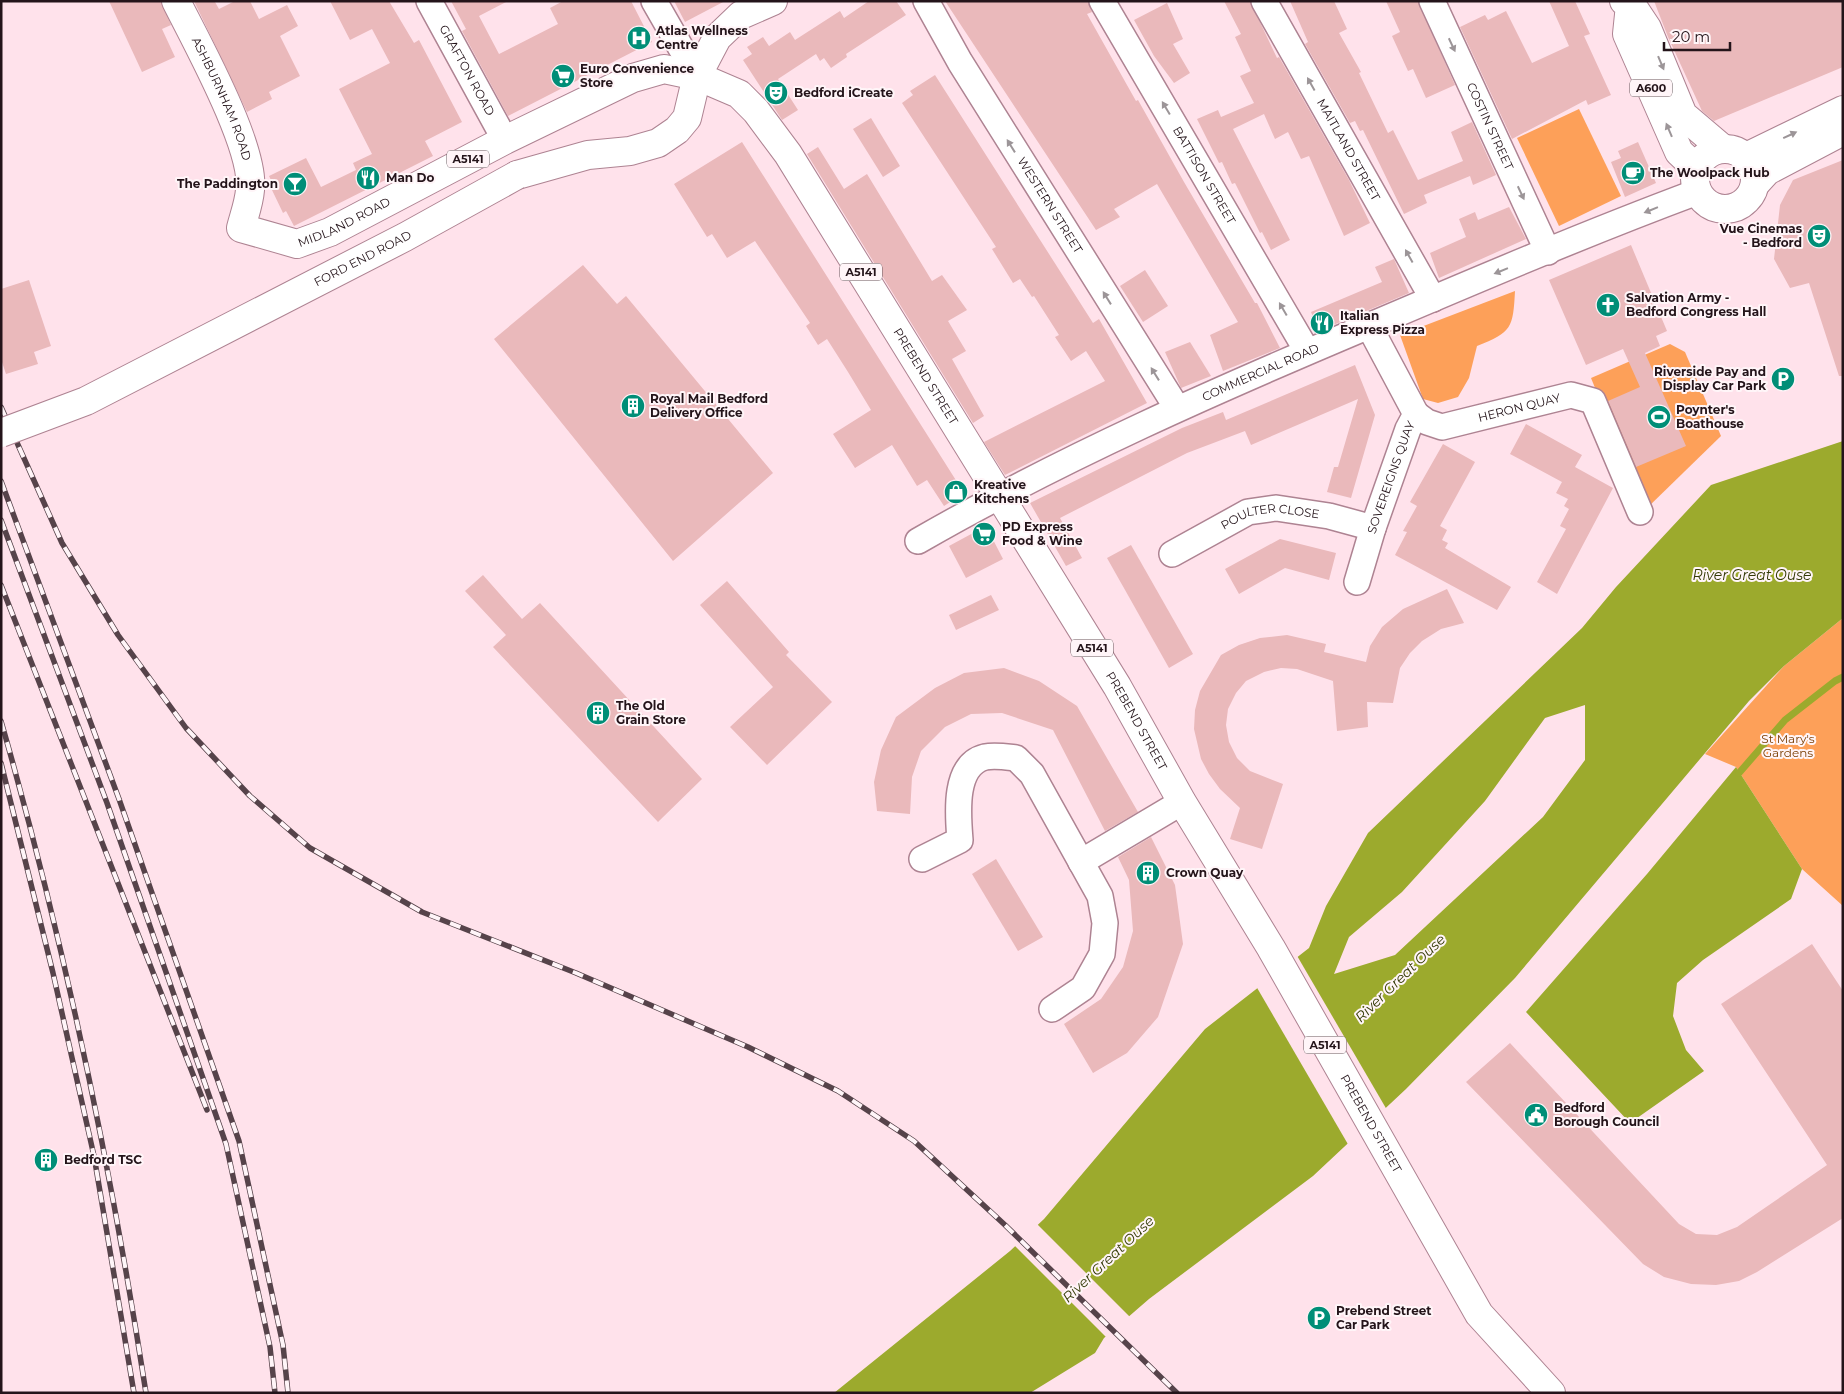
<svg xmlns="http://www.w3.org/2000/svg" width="1844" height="1394" viewBox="0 0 1844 1394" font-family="Montserrat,sans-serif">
<rect width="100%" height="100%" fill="#ffe2eb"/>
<!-- green -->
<g fill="#fda059">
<path d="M1579,109L1621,196L1559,226L1517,138Z"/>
<path d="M1515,291C1513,328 1512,332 1477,346L1469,378L1458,397L1438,403L1423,399L1400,335Z"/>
<path d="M1670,344L1685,352L1721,436L1645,510L1591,378Z"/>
<path d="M1843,618V906L1802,869L1736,767L1705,754L1784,666Z"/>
</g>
<!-- water -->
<g fill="#9caa2d" fill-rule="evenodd">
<path d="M1843,441V618L1784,666L1749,701L1515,978L1406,1089L1313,1176L1149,1299L1104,1338L1095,1353L1030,1393H834L1010,1251L1044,1219L1205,1029L1309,948L1326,906L1368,833L1582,628L1616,587L1711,485ZM1585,705V760L1543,817L1395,955L1334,974L1349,937L1402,892L1485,801L1545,718Z"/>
<path d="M1736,767L1802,869L1791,899L1703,960L1677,983L1673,1016L1686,1050L1704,1071L1630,1123L1526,1012L1647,874Z"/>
</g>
<!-- pier -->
<g fill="#ffe2eb">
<path d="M1296,954L1387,1110L1349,1146L1256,986Z"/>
<path d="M1036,1223L1131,1318L1108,1339L1013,1244Z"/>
</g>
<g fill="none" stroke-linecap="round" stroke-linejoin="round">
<!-- stream -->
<path stroke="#9caa2d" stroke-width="7" d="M1739,773L1785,720L1835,681L1843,677"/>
</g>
<!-- building -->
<g fill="#eab9bb">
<path d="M109,1H161L171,25L162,29L175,57L142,72Z"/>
<path d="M194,1H217L215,2L219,9L235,1H250L259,19L287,5L298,26L280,36L300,76L269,92L272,99L247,112Z"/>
<path d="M330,1H389L414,43L419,40L462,122L425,141L433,156L294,226L286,211L283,213L272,190L275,188L269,176L306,158L321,187L356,170L353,163L372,154L339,89L390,63L372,29L350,40Z"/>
<path d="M451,1H508L479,16L499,54L558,24L550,8L563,1H631L652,42L508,116L462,31L466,29Z"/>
<path d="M674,1H725L685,22Z"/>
<path d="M869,1H896L906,15L846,54L847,57L831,68L824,58L820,61L816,54L778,79L798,110L782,120L743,60L752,54L747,47L763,37L769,46L790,32L795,40L840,11L844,18Z"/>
<path d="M945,1H1088L1092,12L1087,14L1136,101L1138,100L1184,182L1255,303H1257L1280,348L1223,371L1210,335L1238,322L1157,184L1114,209L1120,217L1096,230Z"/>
<path d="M1224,1H1250L1277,58L1279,57L1349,180L1370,223L1344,236L1309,156L1301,159L1288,132L1275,139L1264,114L1233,129L1290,240L1271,250L1262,232L1260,233L1235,183L1232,184L1222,162L1219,163L1197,119L1218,110L1221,117L1254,103L1240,76L1251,71L1235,37L1241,34Z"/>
<path d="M1290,1H1334L1347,29L1339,33L1361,72L1359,73L1388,133L1393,130L1418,180L1463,161L1451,132L1472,122L1496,175L1473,185L1470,176L1424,195L1427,203L1404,214L1363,130L1360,131L1355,121L1350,123L1305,44L1308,42Z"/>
<path d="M1386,1H1418L1455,85L1426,98L1413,69L1408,71L1392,36L1400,32Z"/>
<path d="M1549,1H1575L1590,34L1584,36L1611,95L1588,105L1586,100L1512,139L1460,27L1485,15L1488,20L1506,11L1532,63L1569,46Z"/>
<path d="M1654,1H1843V67L1714,121L1702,111L1668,37Z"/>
<path d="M1167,3L1183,39L1173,44L1190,73L1174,83L1154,56L1134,20Z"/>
<path d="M935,75L1093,323L1099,319L1147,403L1005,475L984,442L1105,381L1086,351L1071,361L1055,337L1059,335L1034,296L1032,297L1020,279L1013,283L992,249L996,247L902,103L913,95L910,91Z"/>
<path d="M871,118L900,166L883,177L853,129Z"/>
<path d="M742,142L964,493L944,506L927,480L917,486L892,445L855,468L833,434L871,410L848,372L827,339L818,345L806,326L810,323L755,241L727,258L712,234L707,237L674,184Z"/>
<path d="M1638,142L1656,183L1625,197L1611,162L1621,158L1618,151Z"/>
<path d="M818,147L844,189L867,174L932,281L942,275L967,310L948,321L966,351L952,359L984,416L973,423L807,154Z"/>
<path d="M1843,160V376H1839L1809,283L1790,288L1774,259L1780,205L1793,180Z"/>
<path d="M1509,207L1526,239L1439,278L1430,253L1466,237L1459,219L1475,212L1478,220Z"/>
<path d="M1631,245L1667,331L1656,336L1660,346L1645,353L1686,446L1636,467L1608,401L1640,387L1623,349L1586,365L1549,280Z"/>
<path d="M1394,259L1409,293L1319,331L1311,312L1382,282L1375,267Z"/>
<path d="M583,265L617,304L626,296L773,473L673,561L494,339Z"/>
<path d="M1145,270L1168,306L1143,322L1120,286Z"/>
<path d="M29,280L51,346L34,352L38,364L6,374L1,359V289Z"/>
<path d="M1190,342L1211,376L1181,388L1165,352Z"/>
<path d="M1355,365L1375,415L1351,498L1327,492L1334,467H1338L1358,399L1251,445L1245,431L1187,453L1060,518L1082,558L1066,566L1030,503L1182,428L1223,412L1226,420Z"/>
<path d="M1526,424L1582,455L1575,467L1613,488L1557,594L1537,582L1566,529L1560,526L1569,509L1564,506L1568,499L1556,493L1562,482L1510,454Z"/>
<path d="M1443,444L1475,462L1440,526L1447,530L1442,540L1448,543L1445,548L1511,587L1497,610L1395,555L1407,532L1403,531L1417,506L1410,502Z"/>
<path d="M986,526L1003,559L966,578L949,546Z"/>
<path d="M1280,539L1336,553L1329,580L1285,568L1239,594L1225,569Z"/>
<path d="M1131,545L1193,654L1169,668L1107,558Z"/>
<path d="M483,575L522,619L540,603L702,779L658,822L493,647L506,635L465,591Z"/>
<path d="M727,581L789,652L786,655L832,702L767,765L730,727L773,687L700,605Z"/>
<path d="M1447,589L1464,623L1441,629L1422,641L1410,653L1400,668L1393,703L1367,702L1368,727L1337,731L1333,681L1297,669L1281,668L1264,672L1246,681L1236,693L1228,709L1226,725L1229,742L1237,758L1250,771L1283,784L1262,849L1230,839L1240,808L1220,789L1209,774L1201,759L1194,729L1195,710L1200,691L1221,655L1239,645L1260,638L1287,635L1326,644L1324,652L1366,662L1370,646L1382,627L1403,609Z"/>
<path d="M991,595L999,610L956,630L949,615Z"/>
<path d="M1004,668L1039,681L1077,706L1138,812L1105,831L1053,730L1002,713L971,714L945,727L921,751L912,777L910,814L877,811L874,782L881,750L896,717L935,688L964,673Z"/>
<path d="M1151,837L1175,885L1183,944L1158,1017L1127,1053L1093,1073L1064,1024L1101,999L1123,967L1133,931L1129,880L1118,857Z"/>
<path d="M996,859L1043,937L1018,951L972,874Z"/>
<path d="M1812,944L1843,991V1218L1757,1272L1739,1281L1716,1285L1691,1284L1664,1277L1643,1264L1466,1082L1510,1043L1679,1224L1696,1234L1717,1235L1737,1227L1827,1165L1721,1004Z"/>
</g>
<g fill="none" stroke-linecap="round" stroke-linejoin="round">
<!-- street casing -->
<g stroke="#ae8392" stroke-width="28">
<g id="street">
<path id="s1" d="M429,1L505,140"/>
<path d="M654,1L697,76"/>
<path id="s2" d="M926,1L960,62L1177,408"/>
<path id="s3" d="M1102,1L1307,351"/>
<path id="s4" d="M1264,1L1433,299"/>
<path id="s5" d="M1432,1L1548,252"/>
<path id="s6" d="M1416,414L1427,422L1442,427L1571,395L1593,401L1640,512"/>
<path id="s7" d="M918,541C1064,457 1217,390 1371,325C1479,279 1587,233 1697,192"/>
<path id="s8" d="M1172,554L1248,512L1276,508L1329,516L1373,528"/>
<path id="s9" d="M1357,582L1373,528L1408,429L1416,414L1369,326"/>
<path d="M922,859L960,840C958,815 953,765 985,757C995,755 1007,757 1016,758L1032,774L1100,896L1105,923L1102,954L1083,988L1052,1009"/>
<path d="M1081,862L1182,802"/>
</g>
</g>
<!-- secondary casing -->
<g stroke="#ae8392" stroke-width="30">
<path id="secondary" d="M517,175L588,155L630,151L658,143L677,130L687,118L697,76L717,38L741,15L773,1"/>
</g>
<!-- primary casing -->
<g stroke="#ae8392" stroke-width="30">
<g id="primary">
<path id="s10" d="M176,1C196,41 256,149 250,190C249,203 244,216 241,228L297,244L330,232L505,140L633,78L664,69L697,76L739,94L756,111L788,154L1117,686L1182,802L1271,948L1479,1314L1551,1393"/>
<path d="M1624,1L1630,5L1627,34L1679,152L1697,169"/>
<path d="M1629,1L1647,28L1683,115L1723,149"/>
<circle cx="1725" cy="179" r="30"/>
<path d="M1746,157L1843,110"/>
<path d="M1756,183L1767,171L1843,131"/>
</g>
</g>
<!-- street -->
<use href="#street" stroke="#fff" stroke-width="25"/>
<!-- secondary -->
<use href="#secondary" stroke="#fff" stroke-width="28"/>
<!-- primary -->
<use href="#primary" stroke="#fff" stroke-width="28"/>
<!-- rail casing -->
<g stroke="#56434a" stroke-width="5.5">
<g id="rail">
<path d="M1,407L62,543L118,635L186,728L250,796L310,848L422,912L576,973L748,1047L838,1091L914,1141L1005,1225L1177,1393"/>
<path d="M1,481L119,799L239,1141L283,1345L288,1393"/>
<path d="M1,520L107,803L226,1144L270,1347L275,1393"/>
<path d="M1,585L207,1110"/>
<path d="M1,721C64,941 111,1167 146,1393"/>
<path d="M1,763L53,973L94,1156L134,1393"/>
</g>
</g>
<!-- rail -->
<use href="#rail" stroke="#fff5f8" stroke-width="4" stroke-dasharray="11" stroke-linecap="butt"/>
<!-- secondary-bridge casing -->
<g stroke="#ae8392" stroke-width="30" stroke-linecap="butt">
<g id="secondary-bridge">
<path id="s11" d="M1,433L86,401L405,237L517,175"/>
</g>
</g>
<!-- secondary-bridge -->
<use href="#secondary-bridge" stroke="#fff" stroke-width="28"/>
</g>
<!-- one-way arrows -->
<defs><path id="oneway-solid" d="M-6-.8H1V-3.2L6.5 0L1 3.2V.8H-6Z" transform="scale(1.25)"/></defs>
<g fill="#9c9598">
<use href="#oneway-solid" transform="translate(1452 45) rotate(65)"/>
<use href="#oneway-solid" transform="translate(1661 63) rotate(67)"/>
<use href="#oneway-solid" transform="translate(1311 84) rotate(-119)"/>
<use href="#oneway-solid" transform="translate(1166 108) rotate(-121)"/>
<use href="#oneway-solid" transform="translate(1669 130) rotate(-113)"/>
<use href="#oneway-solid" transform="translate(1790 135) rotate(-25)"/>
<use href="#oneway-solid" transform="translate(1011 146) rotate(-122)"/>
<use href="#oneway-solid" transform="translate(1521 193) rotate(65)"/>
<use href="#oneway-solid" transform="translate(1651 210) rotate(158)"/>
<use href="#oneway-solid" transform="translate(1409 256) rotate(-119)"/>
<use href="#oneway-solid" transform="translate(1501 271) rotate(158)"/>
<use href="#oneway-solid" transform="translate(1107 298) rotate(-122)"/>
<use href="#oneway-solid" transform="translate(1283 309) rotate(-120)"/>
<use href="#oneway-solid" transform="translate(1155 374) rotate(-122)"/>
</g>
<!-- icons -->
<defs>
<g id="hospital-disc" transform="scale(1.25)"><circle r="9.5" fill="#008e77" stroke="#fff5f8"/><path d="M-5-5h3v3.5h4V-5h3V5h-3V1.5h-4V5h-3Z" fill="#fff"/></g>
<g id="supermarket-disc" transform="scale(1.25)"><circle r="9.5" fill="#008e77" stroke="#fff5f8"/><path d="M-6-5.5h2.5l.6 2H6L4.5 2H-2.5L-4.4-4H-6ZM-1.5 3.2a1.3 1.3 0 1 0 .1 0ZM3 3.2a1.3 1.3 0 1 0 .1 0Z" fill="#fff"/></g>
<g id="theatre-disc" transform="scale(1.25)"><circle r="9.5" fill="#008e77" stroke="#fff5f8"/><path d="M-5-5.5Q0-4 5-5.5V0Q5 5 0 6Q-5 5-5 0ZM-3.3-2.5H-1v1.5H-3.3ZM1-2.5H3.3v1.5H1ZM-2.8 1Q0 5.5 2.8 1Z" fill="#fff"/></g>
<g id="cafe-disc" transform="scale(1.25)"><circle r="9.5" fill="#008e77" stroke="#fff5f8"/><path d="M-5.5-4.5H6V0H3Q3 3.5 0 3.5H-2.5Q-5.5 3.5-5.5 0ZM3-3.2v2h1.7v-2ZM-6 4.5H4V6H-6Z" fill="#fff"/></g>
<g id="restaurant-disc" transform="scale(1.25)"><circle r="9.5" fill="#008e77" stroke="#fff5f8"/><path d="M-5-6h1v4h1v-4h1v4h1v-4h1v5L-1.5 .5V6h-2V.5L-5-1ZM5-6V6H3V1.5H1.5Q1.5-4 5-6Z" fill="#fff"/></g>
<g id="bar-disc" transform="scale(1.25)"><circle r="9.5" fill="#008e77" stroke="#fff5f8"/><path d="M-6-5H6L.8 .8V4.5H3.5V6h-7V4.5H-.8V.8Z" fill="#fff"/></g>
<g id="church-disc" transform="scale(1.25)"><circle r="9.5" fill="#008e77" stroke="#fff5f8"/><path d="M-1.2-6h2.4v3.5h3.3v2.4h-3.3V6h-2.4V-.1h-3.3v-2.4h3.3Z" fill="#fff"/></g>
<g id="parking-disc" transform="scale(1.25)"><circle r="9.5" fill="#008e77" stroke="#fff5f8"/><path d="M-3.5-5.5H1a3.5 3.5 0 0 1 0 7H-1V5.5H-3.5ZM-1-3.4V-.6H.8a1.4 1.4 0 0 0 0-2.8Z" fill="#fff"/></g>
<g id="building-disc" transform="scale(1.25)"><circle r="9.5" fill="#008e77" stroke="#fff5f8"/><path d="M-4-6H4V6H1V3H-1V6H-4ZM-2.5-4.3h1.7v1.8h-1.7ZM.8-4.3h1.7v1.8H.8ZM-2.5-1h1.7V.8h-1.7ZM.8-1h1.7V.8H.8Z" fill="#fff"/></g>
<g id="stadium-disc" transform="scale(1.25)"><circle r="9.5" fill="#008e77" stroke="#fff5f8"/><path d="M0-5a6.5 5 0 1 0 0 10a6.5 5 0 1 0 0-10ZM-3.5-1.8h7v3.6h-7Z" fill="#fff"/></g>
<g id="shop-disc" transform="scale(1.25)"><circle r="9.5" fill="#008e77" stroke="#fff5f8"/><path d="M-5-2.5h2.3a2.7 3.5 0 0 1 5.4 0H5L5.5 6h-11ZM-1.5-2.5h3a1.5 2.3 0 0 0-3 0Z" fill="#fff"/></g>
<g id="civic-disc" transform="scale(1.25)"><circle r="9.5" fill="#008e77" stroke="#fff5f8"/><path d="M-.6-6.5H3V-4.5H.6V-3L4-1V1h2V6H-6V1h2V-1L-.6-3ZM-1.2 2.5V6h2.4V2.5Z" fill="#fff"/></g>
</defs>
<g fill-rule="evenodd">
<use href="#hospital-disc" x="639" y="38"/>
<use href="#supermarket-disc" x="563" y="76"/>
<use href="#theatre-disc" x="776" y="93"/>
<use href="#cafe-disc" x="1633" y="173"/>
<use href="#restaurant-disc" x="368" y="178"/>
<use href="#bar-disc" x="295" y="184"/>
<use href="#theatre-disc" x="1819" y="236"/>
<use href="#church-disc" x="1608" y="305"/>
<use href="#restaurant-disc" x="1322" y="323"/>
<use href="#parking-disc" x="1783" y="379"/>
<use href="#building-disc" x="633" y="406"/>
<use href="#stadium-disc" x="1659" y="417"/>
<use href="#shop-disc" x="956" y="492"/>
<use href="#supermarket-disc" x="984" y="534"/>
<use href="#building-disc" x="598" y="713"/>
<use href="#building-disc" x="1148" y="873"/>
<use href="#civic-disc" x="1536" y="1115"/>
<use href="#building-disc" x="46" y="1160"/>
<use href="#parking-disc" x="1319" y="1318"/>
</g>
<g text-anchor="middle" stroke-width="4" stroke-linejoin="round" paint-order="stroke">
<!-- shield labels -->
<g fill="#fff5f8" stroke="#66585d" stroke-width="1">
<rect x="1630" y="79.5" width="42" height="17" rx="4"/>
<rect x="447" y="150.5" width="42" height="17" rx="4"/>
<rect x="840" y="263.5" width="42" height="17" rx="4"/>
<rect x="1071" y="639.5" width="42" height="17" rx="4"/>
<rect x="1304" y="1036.5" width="42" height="17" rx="4"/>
</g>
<g font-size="11" font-weight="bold" fill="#24141a">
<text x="1651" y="92">A600</text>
<text x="468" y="163">A5141</text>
<text x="861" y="276">A5141</text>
<text x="1092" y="652">A5141</text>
<text x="1325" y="1049">A5141</text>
</g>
<!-- poi labels -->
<g font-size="12" font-weight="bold" fill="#24141a" stroke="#fff5f8" text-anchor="start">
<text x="656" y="35">Atlas Wellness<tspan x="656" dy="14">Centre</tspan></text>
<text x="580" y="73">Euro Convenience<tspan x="580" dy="14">Store</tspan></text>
<text x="794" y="97">Bedford iCreate</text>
<text x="1650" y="177">The Woolpack Hub</text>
<text x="386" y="182">Man Do</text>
<text x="278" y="188" text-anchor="end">The Paddington</text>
<text x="1802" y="233" text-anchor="end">Vue Cinemas<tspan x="1802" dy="14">- Bedford</tspan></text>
<text x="1626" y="302">Salvation Army -<tspan x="1626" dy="14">Bedford Congress Hall</tspan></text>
<text x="1340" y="320">Italian<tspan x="1340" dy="14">Express Pizza</tspan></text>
<text x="1766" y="376" text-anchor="end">Riverside Pay and<tspan x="1766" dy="14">Display Car Park</tspan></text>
<text x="650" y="403">Royal Mail Bedford<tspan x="650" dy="14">Delivery Office</tspan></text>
<text x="1676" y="414">Poynter's<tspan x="1676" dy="14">Boathouse</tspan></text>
<text x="974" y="489">Kreative<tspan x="974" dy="14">Kitchens</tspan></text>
<text x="1002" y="531">PD Express<tspan x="1002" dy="14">Food &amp; Wine</tspan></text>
<text x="616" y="710">The Old<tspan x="616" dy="14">Grain Store</tspan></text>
<text x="1166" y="877">Crown Quay</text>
<text x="1554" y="1112">Bedford<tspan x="1554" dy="14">Borough Council</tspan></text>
<text x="64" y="1164">Bedford TSC</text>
<text x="1336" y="1315">Prebend Street<tspan x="1336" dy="14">Car Park</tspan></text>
</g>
<!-- street labels -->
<g font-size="12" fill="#24141a" stroke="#fff5f8">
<text dy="4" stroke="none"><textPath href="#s1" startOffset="79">GRAFTON ROAD</textPath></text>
<text dy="4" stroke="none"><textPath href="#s10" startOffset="108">ASHBURNHAM ROAD</textPath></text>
<text dy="4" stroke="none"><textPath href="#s5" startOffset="138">COSTIN STREET</textPath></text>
<text dy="4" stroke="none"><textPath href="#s4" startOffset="171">MAITLAND STREET</textPath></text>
<text dy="4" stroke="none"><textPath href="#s3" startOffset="202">BATTISON STREET</textPath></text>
<text dy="4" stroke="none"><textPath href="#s2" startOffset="239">WESTERN STREET</textPath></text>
<text dy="4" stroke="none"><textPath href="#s10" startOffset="354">MIDLAND ROAD</textPath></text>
<text dy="4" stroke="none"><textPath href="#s11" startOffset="402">FORD END ROAD</textPath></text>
<text dy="4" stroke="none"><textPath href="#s7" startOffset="382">COMMERCIAL ROAD</textPath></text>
<text dy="4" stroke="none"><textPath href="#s10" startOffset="1128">PREBEND STREET</textPath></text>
<text dy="4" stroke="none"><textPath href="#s6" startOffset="109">HERON QUAY</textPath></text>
<text dy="4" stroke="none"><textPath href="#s9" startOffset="110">SOVEREIGNS QUAY</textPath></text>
<text dy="4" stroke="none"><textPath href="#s8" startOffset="108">POULTER CLOSE</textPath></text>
<text dy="4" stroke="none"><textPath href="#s10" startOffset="1532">PREBEND STREET</textPath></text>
<text dy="4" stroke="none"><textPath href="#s10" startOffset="1998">PREBEND STREET</textPath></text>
</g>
<!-- park labels -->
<g font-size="12" fill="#7b3e02" stroke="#fff5f8">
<text x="1788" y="743">St Mary's<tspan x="1788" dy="14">Gardens</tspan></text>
</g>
<!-- water labels -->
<g font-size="14" font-style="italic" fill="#343a06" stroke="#fff5f8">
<text x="1752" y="580">River Great Ouse</text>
<text transform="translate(1400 978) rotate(-44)" y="5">River Great Ouse</text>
<text transform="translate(1108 1259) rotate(-43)" y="5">River Great Ouse</text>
</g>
</g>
<!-- border -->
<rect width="1844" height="1394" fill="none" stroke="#24141a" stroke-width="5"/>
<!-- scale -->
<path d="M1664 42v8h66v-8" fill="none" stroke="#24141a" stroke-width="2.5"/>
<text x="1672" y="42" font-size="15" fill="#24141a" stroke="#fff5f8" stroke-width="4" paint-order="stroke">20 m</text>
</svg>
